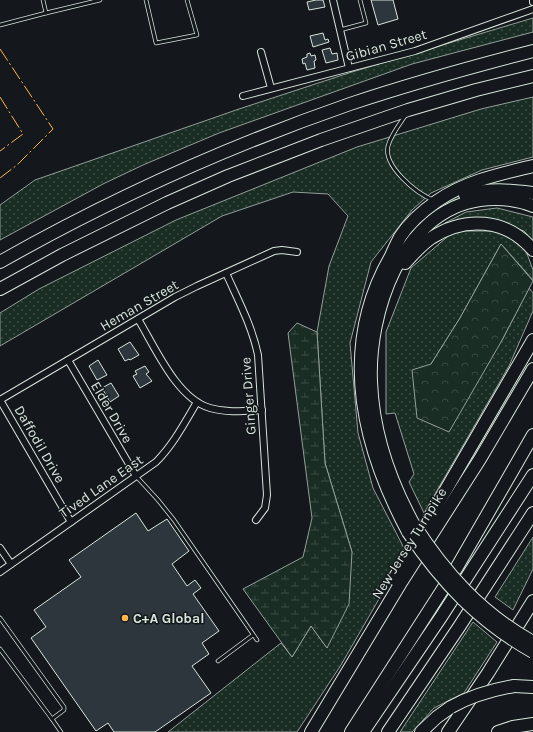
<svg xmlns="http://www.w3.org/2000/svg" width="533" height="732" viewBox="0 0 533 732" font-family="Karla,sans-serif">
<defs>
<pattern id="grass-dots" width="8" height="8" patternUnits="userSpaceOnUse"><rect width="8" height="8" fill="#1a2d24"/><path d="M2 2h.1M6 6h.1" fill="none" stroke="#3b4b43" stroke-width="1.8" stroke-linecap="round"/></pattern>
<pattern id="forest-crowns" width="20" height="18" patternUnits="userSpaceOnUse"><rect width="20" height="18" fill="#1a2d24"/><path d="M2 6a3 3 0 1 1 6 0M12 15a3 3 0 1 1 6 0" fill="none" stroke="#3b4b43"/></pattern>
<pattern id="wetland-marsh" width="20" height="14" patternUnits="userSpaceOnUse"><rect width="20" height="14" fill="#1a2d24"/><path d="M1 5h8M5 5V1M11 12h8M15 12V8" fill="none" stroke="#3b4b43"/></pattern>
</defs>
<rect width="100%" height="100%" fill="#14181c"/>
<!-- grass -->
<g fill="url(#grass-dots)" stroke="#939e99">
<path d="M533,18V32L412,64L219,133L143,165L103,184L0,240V205L35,180L239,109L352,72Z"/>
<path d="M533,97V157L482,170L431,193L412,210L371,262L350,343L358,433L373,488L406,552L341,665L297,732H168L281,643L292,657L311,626L327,648L352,552L325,463L317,332L329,266L348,216L328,194L293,192L222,216L0,346V313L39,289L176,220L357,147L481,109Z"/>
<path d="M497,208L533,217V241L524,231L489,219L445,223L466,212Z"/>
<path d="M454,231H501L526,251L533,270V280L501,244L460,318L431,364L501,342L529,288L533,293V311L509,366L424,513L409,482L414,474L395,413L386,414V332L411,268Z"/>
<path d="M533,537V569L513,610L495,597Z"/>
<path d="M473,622L497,642L464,693L434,708L412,732H400Z"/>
</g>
<!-- forest -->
<path fill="url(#forest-crowns)" stroke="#939e99" d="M501,244L533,281L501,342L449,432L417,418L412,370L431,364L460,318Z"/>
<!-- wetland -->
<path fill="url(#wetland-marsh)" stroke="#939e99" d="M297,323L317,332L325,463L352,552L349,604L327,648L311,626L292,657L243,589L303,557L312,518L288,333Z"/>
<!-- building -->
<g fill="#2c363c" stroke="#d8e6dc">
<path d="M316,0H323L325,7L309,10L307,2Z"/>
<path d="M371,0H393L398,19L378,25Z"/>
<path d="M323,33L325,40L328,39L329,42L313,47L310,36Z"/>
<path d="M330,48L332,54L337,53L338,60L326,63L322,50Z"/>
<path d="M310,53L311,56L315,55L316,60L314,61L315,68L307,70L305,63L303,64L302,59L307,57V54Z"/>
<path d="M130,342L139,355L130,360L129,359L125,361L118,349Z"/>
<path d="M98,360L107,375L97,380L89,366Z"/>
<path d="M145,366L149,372L146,374L152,381L140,388L133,376L137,374L135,371Z"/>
<path d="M111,383L119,396L110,402L102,388Z"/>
<path d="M136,513L148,531L167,519L189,551L172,564L187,586L195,580L201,588L193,594L219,631L202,643L209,654L192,666L211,693L155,732H114L108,723L96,731L31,638L46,627L34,610L81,577L69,560Z"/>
</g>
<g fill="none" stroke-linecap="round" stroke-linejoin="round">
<!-- service casing -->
<g stroke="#d8e6dc" stroke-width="4.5">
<g id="service">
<path d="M146,0L156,43L197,35L187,0"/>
<path d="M46,13L100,0"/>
<path d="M0,25L46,13L43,0"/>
<path d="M340,30L366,23L360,0"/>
<path d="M405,116C399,125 391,135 388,146C383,166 416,193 433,200"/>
<path d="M136,476L158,500L174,520L257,640"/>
<path d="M0,618L64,707V710L52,719L61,732"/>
<path d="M0,649L52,719"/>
<path d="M218,661L253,635"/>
</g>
</g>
<!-- minor casing -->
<g stroke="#d8e6dc" stroke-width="8">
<g id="minor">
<path d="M333,0L349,68"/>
<path d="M533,0V2"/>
<path d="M261,52L271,88"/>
<path d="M243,96L415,51L533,9"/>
<path d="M226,273C238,300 252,326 258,355L267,495L265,508L256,520"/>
<path d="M138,319C155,347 177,399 210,408C227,413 244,411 262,410"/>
<path d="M68,360L136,476"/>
<path d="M0,400L175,297L197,286L274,251L282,250L297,252"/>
<path d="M0,400L71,522"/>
<path d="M0,548L11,564"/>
<path d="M0,572L156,462C173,445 184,424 197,402"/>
</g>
</g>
<!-- motorway casing -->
<g stroke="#d8e6dc" stroke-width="14">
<g id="motorway">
<path d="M465,195C490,188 508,190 533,193"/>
<path d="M0,262C111,199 229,146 350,104C410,84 471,67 533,51"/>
<path d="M405,263C413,254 421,245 431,238C465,216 506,218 533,250"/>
<path d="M0,289L62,255L167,203L228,176L321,140L408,110L476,90L533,76"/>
<path d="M413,523C389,479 373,433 371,382C368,314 401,211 480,200C498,198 516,199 533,206"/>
<path d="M408,532C361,444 338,347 391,256C394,249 397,243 400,237C409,223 424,210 437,201C466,181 500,174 533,166"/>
<path d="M394,579L533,340"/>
<path d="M514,686L533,687"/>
<path d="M311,732L402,581L480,459L533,369"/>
<path d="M351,732L457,567L533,435"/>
<path d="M363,732L441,617L533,475"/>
<path d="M388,732L459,627L533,513"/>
<path d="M421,732L437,717L451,707"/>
<path d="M448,732L488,673L533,601"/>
<path d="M498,732L513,727L533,724"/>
</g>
</g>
<!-- service -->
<use href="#service" stroke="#14181c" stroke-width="3"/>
<!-- minor -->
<use href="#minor" stroke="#14181c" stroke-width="6"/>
<!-- motorway -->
<use href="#motorway" stroke="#14181c" stroke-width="12"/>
<!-- motorway-bridge casing -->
<g stroke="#d8e6dc" stroke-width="14" stroke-linecap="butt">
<g id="motorway-bridge">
<path d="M413,523C445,573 481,613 533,642"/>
<path d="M408,532C442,583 480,622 533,652"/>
<path d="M451,707C471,696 491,690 514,686"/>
</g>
</g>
<!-- motorway-bridge -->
<use href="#motorway-bridge" stroke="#14181c" stroke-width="12"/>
<!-- power -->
<g stroke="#ffb74d" stroke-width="1" stroke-dasharray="14 3 2 3" stroke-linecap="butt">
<path d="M0,49L53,129L17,165L0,178"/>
<path d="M0,97L23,134L0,151"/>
</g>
</g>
<!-- markers -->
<circle fill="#ffb74d" stroke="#14181c" stroke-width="1.5" cx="125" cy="618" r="4"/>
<g text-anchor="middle" stroke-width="3" stroke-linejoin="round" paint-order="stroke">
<!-- street labels -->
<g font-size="14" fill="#d8e6dc" stroke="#14181c">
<text transform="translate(386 45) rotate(-16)" y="5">Gibian Street</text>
<text transform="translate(139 305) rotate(-30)" y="5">Heman Street</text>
<text transform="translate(248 396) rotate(-94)" y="5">Ginger Drive</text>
<text transform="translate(112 412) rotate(60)" y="5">Elder Drive</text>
<text transform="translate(40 444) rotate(60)" y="5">Daffodil Drive</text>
<text transform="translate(101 486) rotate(-35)" y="5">Tived Lane East</text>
<text transform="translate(409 543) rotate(-58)" y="5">New Jersey Turnpike</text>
</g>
<!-- poi labels -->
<g font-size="14" font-weight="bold" fill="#d8e6dc" stroke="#14181c" text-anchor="start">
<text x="133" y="623">C+A Global</text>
</g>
</g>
</svg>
